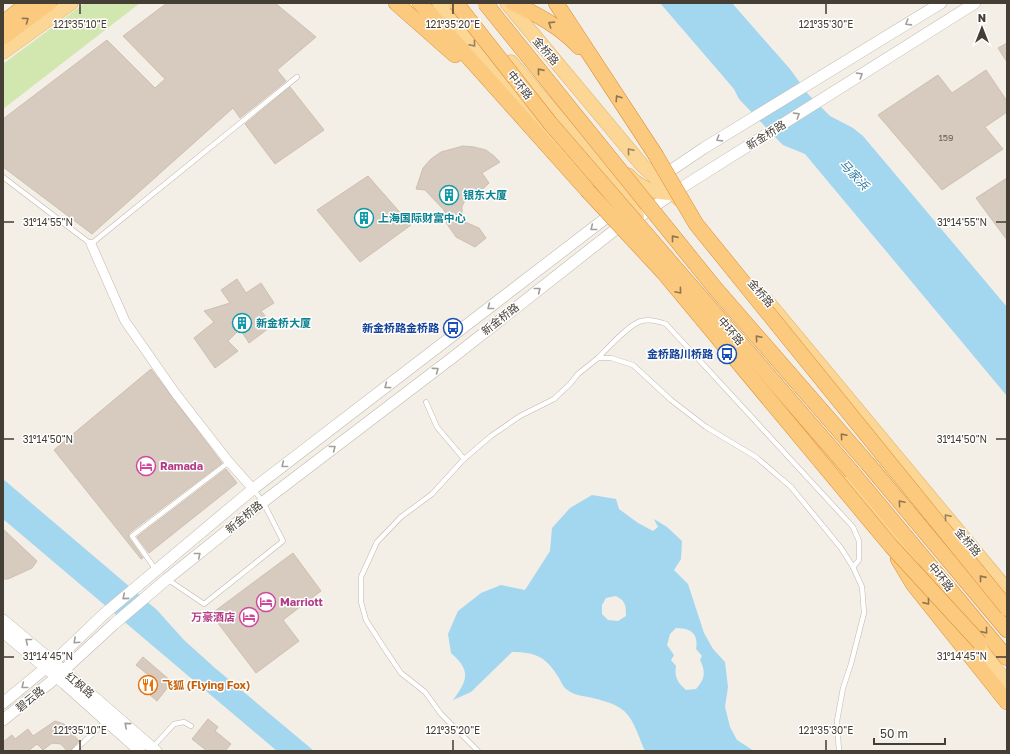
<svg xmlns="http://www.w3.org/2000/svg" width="1010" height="754" viewBox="0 0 1010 754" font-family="'Golos Text','Noto Sans SC',sans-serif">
<rect width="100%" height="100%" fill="#f3eee6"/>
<!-- green -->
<path fill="#d2e6af" d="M85,3H140L3,109V64Z"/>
<!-- water -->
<g fill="#a3d6ef" fill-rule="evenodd">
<path d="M660,3H732L790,69L808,94L830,116L853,128L863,136L1007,307V396L805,154L783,145L777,139L739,99L734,89Z"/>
<path d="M3,479L157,610L184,640L215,668L314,751H277L3,519Z"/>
<path d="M592,495L616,499L619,509L638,523L653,531L658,527L654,519L667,527L682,541L681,559L674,570L688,584L704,633L713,649L725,662L728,687L725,707L730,727L737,740L754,751H645C630,714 630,706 588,697C581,696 571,694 565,688C562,685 560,679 557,675C545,656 534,652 512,652L471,692L453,700C467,681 472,671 451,653L448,634L458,611L481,593L501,585L525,590L550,551L552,528L570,508ZM616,596C626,601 626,606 626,616L618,621L608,620L602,614V605L606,598ZM676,628C690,628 699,633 696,649L702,656L700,660C706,672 705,679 696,689L686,690C678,683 674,677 676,666L671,660L674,655L667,645L670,634Z"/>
</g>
<!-- building -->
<g fill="#d7cbbf" stroke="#cfbfaf">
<path d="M167,3H275L316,37L277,70L286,81L240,118L233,108L92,234L3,167V119L107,40L155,88L165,79L123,36Z"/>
<path d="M1007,43V62L998,48Z"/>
<path d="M986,70L1007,101V112L985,127L1003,149L942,190L878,115L938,75L952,93Z"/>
<path d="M290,87L324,130L275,164L245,124Z"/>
<path d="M463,146L474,147L486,150L494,156L500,162L482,173L489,183L484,188L470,192L462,206V213L465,222L479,228L486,238L475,247L456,237L447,224L444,210L425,190L416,189L423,168L431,159L441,152Z"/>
<path d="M368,176L411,225L360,262L317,210Z"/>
<path d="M1007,178V240L976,198Z"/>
<path d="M237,279L246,293L261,283L274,303L261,311L273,325L249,343L240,329L228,341L238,351L215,368L194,338L214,322L204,311L230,303L221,290Z"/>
<path d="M151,369L222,463L129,533V538L143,558L141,559L54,450Z"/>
<path d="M226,469L237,483L149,553L137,537Z"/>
<path d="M3,529L37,561L32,568L8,579H3Z"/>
<path d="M293,553L321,591L283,620L299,641L256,673L211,614Z"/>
<path d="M143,657L172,682L157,701L142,688L152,678L136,665Z"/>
<path d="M208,719L218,727L215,731L231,744L225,751H207L192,739Z"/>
<path d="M55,721L64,724L79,741L70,751H67L61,744L52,743L43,750L37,744L28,751H3V742L12,735L15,739L28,729L33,736Z"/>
</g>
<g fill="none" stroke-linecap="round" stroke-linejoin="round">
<!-- service casing -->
<g stroke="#c1b7ac" stroke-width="5.5">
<g id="service">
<path d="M3,177L91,244L297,77"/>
<path d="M598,358C608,348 628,325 641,321C650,319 657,321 666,324L853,527L859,541V560L853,567"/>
<path d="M426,402L437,427L464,459"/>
<path d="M156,570L132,536L229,462"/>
<path d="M167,579L204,604L283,541L263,502L253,489"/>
<path d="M152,748L174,724L184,722L191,726"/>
<path d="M74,751L102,725"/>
<path d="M478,751L441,714L425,692L401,673L386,651L366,620L361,602V577L377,542L401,517L432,494L464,459L491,436L520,416L554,399L570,384L578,374L598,358H611L633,365L671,400L706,427L756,457L791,487L841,548L853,567L862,587L864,613L851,664L843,688L837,721L839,751"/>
</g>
</g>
<!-- minor casing -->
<g stroke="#c1b7ac" stroke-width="10">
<path id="minor" d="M91,244L125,321L176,394L229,462L253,489"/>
</g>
<!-- tertiary casing -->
<g stroke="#c1b7ac" stroke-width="12">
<g id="tertiary">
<path d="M661,177L704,148L941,3"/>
<path d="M3,620L71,677L156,751"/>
<path d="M3,632L65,684L140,751"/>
<path d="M3,703L59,657L104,614L253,489L615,211"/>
<path d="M3,720L52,681L114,624L167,579L263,502L452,358L616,229L638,218L673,193L975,3"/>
</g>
</g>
<!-- primary casing -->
<g stroke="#e1b165" stroke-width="15">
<g id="primary">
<path d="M439,3L606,200"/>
<path d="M507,3L642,165L679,199"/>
<path d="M3,52L71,3"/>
<path d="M511,62L620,191L637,216"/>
<path d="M628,175C640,189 655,193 673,193"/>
<path d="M767,301L1007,590"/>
<path d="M792,414L913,562"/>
<path d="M970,635L1007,684"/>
</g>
</g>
<!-- trunk casing -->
<g stroke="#db9038" stroke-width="16">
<g id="trunk">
<path d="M396,3L455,55"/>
<path d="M420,3L587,190"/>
<path d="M513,3C536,14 561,27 579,47"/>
<path d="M556,3L655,154"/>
<path d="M3,23L28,3"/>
<path d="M3,37L49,3"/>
<path d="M869,465L1007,630"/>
<path d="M852,472L1007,658"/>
<path d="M898,559L913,584L1007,702"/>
</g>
</g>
<!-- service -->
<use href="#service" stroke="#fff" stroke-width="4.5"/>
<!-- minor -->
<use href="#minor" stroke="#fff" stroke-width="9"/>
<!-- tertiary -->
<use href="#tertiary" stroke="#fff" stroke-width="11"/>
<!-- primary -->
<use href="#primary" stroke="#fcd695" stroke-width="14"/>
<!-- trunk -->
<use href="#trunk" stroke="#fcca7e" stroke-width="15"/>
<!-- trunk-bridge casing -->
<g stroke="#db9038" stroke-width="16" stroke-linecap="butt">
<g id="trunk-bridge">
<path d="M456,3L550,123L852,472"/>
<path d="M485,3L715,288L869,465"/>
<path d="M655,154L696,224L1007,608"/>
<path d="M587,190L663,272L891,546L980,643"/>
</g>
</g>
<!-- trunk-bridge -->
<use href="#trunk-bridge" stroke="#fcca7e" stroke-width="15"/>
</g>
<!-- one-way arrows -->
<defs><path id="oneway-chevron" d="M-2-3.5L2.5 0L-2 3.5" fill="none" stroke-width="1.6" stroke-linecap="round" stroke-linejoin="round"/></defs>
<g stroke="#8e7652">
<use href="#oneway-chevron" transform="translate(26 20) rotate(-36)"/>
<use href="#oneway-chevron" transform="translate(551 24) rotate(-147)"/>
<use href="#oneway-chevron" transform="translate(540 71) rotate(-129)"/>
<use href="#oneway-chevron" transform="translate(618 98) rotate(-123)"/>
<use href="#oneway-chevron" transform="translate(674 238) rotate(-129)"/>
<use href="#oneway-chevron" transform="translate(679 291) rotate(50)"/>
<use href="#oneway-chevron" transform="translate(758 338) rotate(-131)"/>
<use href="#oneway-chevron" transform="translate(843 436) rotate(-131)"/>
<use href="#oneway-chevron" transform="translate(901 503) rotate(-130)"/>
<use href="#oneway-chevron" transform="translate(982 578) rotate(-129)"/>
<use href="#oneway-chevron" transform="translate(927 602) rotate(51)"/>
<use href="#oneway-chevron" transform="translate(985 631) rotate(51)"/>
</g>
<g stroke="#a29e9a">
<use href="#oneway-chevron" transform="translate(908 23) rotate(148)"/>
<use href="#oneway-chevron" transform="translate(860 75) rotate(-32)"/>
<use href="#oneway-chevron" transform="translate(797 115) rotate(-32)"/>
<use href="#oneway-chevron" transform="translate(719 139) rotate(148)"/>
<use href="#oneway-chevron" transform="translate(593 228) rotate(142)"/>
<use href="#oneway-chevron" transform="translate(538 290) rotate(-38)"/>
<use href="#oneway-chevron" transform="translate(490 307) rotate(142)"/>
<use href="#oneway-chevron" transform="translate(436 370) rotate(-37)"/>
<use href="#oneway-chevron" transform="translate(387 386) rotate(143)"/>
<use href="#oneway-chevron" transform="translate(333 448) rotate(-38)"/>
<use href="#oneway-chevron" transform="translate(284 465) rotate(142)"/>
<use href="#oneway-chevron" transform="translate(198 555) rotate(-39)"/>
<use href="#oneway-chevron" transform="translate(125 597) rotate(140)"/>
<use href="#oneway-chevron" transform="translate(28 641) rotate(-141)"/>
<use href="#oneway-chevron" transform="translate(76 641) rotate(137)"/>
<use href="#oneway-chevron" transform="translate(24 686) rotate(141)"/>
<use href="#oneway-chevron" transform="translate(127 725) rotate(-139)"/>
</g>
<g stroke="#978260">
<use href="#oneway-chevron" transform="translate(473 44) rotate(50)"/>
<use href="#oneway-chevron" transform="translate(630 151) rotate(-130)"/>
<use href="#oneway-chevron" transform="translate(947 517) rotate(-130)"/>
</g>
<!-- ticks -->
<path fill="none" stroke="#453e35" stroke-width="1.5" d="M80,4V14M453,4V14M826,4V14M4,222H14M996,222H1006M4,439H14M996,439H1006M4,657H14M996,657H1006M80,740V750M453,740V750M826,740V750"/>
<!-- icons -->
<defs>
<g id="building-ring" transform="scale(1)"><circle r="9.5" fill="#fff" stroke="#0f9aa8" stroke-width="1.5"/><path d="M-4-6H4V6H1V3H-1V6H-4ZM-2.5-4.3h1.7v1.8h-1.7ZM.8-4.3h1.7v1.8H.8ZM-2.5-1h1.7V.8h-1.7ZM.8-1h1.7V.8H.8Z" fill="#0f9aa8"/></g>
<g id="bus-ring" transform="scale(1)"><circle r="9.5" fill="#fff" stroke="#1a4fb4" stroke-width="1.5"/><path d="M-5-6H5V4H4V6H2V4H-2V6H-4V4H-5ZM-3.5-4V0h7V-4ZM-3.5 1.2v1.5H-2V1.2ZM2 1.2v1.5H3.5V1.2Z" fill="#1a4fb4"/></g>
<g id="hotel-ring" transform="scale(1)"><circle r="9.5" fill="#fff" stroke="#d1479c" stroke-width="1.5"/><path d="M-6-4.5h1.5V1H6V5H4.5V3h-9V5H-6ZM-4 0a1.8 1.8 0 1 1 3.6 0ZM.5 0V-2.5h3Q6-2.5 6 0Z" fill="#d1479c"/></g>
<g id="restaurant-ring" transform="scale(1)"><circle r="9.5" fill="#fff" stroke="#e8710a" stroke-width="1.5"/><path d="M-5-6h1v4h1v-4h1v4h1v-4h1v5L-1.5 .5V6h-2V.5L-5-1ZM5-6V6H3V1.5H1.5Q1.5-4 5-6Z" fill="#e8710a"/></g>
</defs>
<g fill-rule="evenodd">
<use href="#building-ring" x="449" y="195"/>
<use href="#building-ring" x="364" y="218"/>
<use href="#building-ring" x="242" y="323"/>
<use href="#bus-ring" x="453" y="328"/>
<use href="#bus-ring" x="727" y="354"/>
<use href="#hotel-ring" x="146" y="466"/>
<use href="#hotel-ring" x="266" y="602"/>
<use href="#hotel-ring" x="249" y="617"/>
<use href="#restaurant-ring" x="148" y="685"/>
</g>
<g text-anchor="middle" stroke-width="3" stroke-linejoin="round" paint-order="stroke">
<!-- number labels -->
<g font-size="9" fill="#6a6158">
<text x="946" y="141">159</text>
</g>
<!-- street labels -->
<g font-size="11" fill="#453e35" stroke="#fff">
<text transform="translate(546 51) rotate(50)" y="4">金桥路</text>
<text transform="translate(520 85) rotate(52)" y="4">中环路</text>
<text transform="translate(766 135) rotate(-32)" y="4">新金桥路</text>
<text transform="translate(761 293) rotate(49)" y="4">金桥路</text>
<text transform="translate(500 319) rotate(-38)" y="4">新金桥路</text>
<text transform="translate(731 331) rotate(49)" y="4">中环路</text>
<text transform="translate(244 517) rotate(-39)" y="4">新金桥路</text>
<text transform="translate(968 542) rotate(50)" y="4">金桥路</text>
<text transform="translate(941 577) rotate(51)" y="4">中环路</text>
<text transform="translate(80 685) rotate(40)" y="4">红枫路</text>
<text transform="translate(30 699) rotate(-39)" y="4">碧云路</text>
</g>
<!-- culture labels -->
<g font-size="11" font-weight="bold" fill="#0d838f" stroke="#fff" text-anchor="start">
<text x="463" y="199">银东大厦</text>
<text x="378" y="222">上海国际财富中心</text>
<text x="256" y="327">新金桥大厦</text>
</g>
<!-- transit labels -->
<g font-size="11" font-weight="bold" fill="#164399" stroke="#fff" text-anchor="end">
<text x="439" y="332">新金桥路金桥路</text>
<text x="713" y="358">金桥路川桥路</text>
</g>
<!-- hotel labels -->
<g font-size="11" font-weight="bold" fill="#b23c85" stroke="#fff" text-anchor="start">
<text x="160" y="470">Ramada</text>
<text x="280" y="606">Marriott</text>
<text x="235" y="621" text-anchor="end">万豪酒店</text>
</g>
<!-- food labels -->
<g font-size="11" font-weight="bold" fill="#c56008" stroke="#fff" text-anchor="start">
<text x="162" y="689">飞狐 (Flying Fox)</text>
</g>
<!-- water labels -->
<g font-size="12" font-style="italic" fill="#2d799f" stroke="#fff">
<text transform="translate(854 175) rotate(47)" y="4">马家浜</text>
</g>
</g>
<g font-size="10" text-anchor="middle" fill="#453e35" stroke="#fff" stroke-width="3" stroke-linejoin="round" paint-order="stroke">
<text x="80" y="28">121°35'10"E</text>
<text x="453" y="28">121°35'20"E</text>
<text x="826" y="28">121°35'30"E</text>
<text x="48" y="226">31°14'55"N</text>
<text x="962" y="226">31°14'55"N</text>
<text x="48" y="443">31°14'50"N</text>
<text x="962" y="443">31°14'50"N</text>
<text x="48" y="660">31°14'45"N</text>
<text x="962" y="660">31°14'45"N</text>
<text x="80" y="734">121°35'10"E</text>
<text x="453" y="734">121°35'20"E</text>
<text x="826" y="734">121°35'30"E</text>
</g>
<!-- border -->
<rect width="1010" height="754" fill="none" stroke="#453e35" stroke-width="8"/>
<!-- north arrow -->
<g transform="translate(982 28)" stroke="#ffffff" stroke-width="3" paint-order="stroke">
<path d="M0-3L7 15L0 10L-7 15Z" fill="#453e35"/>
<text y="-6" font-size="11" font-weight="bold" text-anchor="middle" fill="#453e35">N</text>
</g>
<!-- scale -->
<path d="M874 738v6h71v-6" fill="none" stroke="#453e35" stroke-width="2"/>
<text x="880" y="738" font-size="12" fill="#453e35" stroke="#ffffff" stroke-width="3" paint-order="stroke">50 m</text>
</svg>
